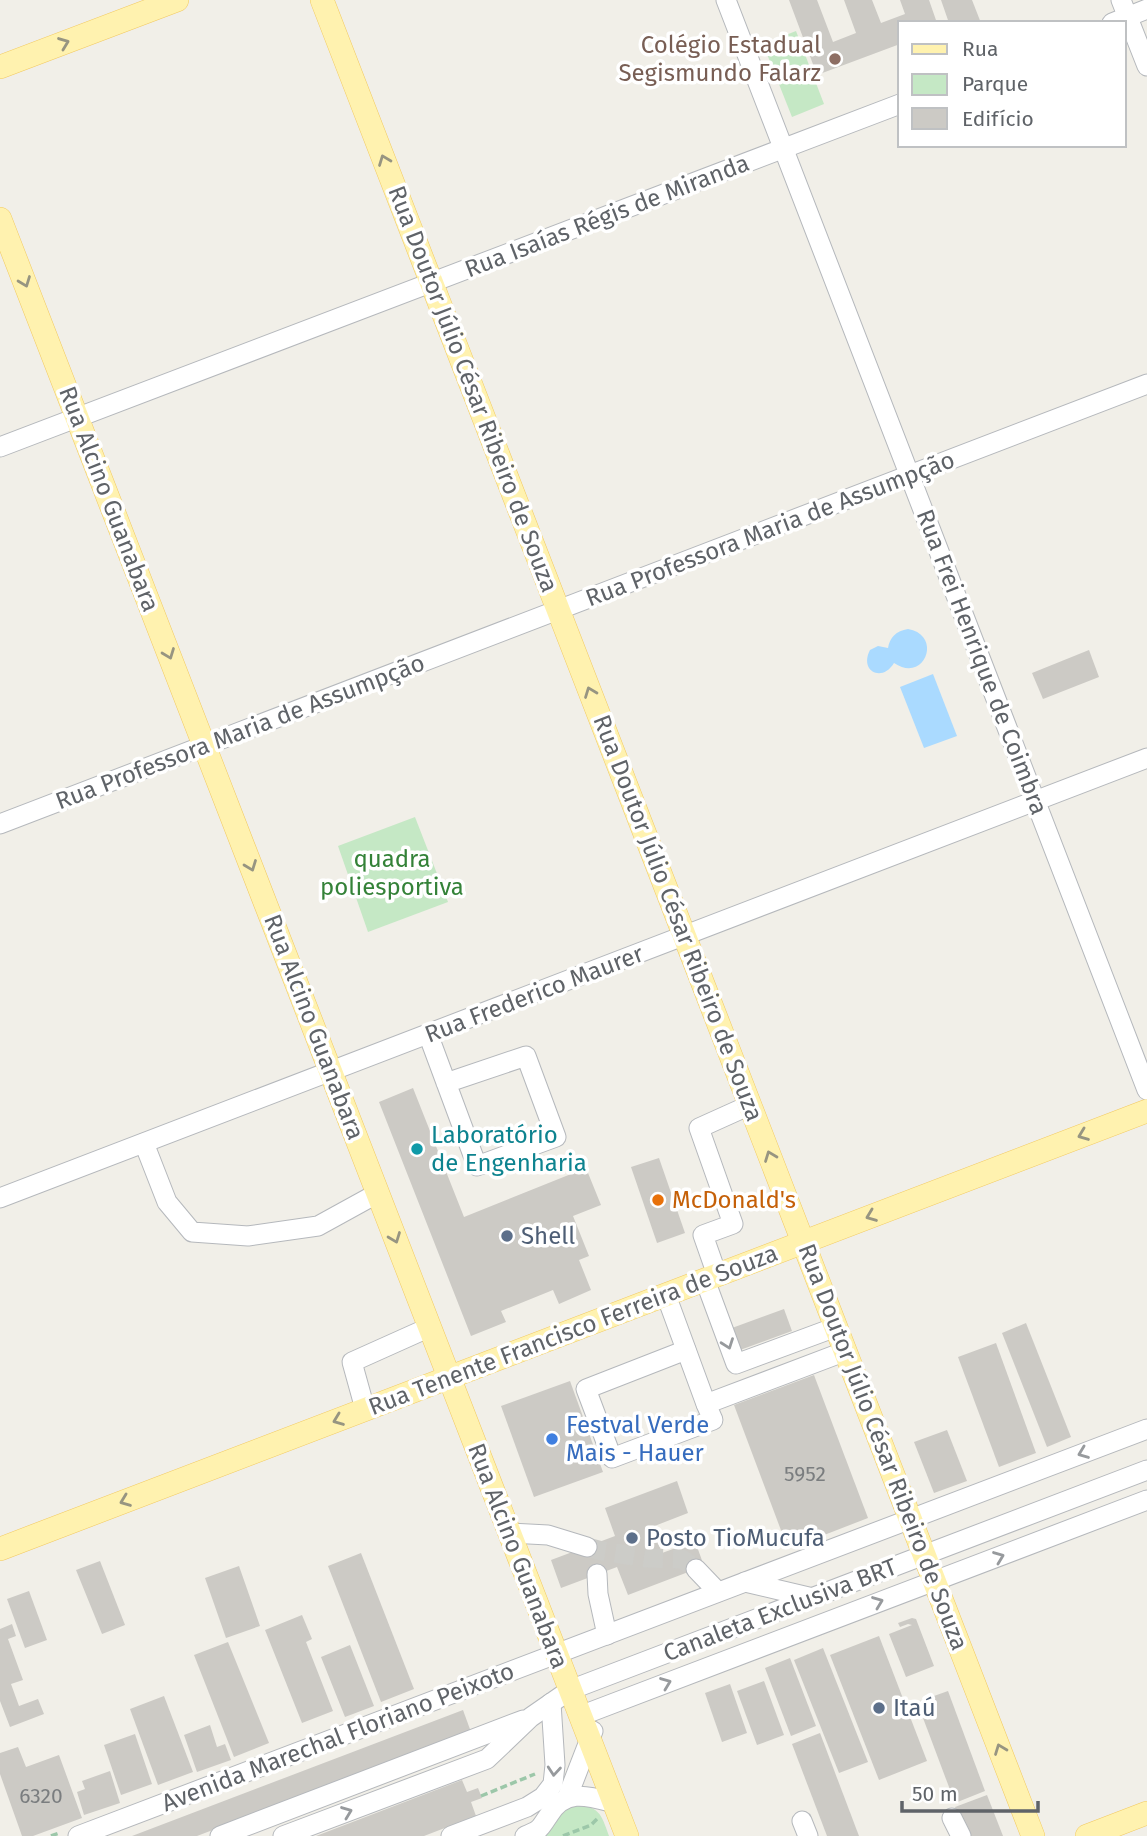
<svg xmlns="http://www.w3.org/2000/svg" width="1147" height="1836" viewBox="0 0 1147 1836" font-family="'Fira Sans',sans-serif">
<rect width="100%" height="100%" fill="#f1efe8"/>
<!-- green -->
<g fill="#c5e8c5">
<path d="M796,31L824,104L792,117L763,44Z"/>
<path d="M415,817L448,902L368,932L338,846Z"/>
<path d="M573,1804C599,1806 601,1813 609,1836H543L547,1834L559,1815Z"/>
</g>
<!-- water -->
<g fill="#aadaff">
<path d="M908,629C943,635 925,684 894,663C882,683 859,671 870,650L878,646L888,648C890,637 896,631 908,629Z"/>
<path d="M933,674L957,736L924,748L900,687Z"/>
</g>
<!-- building -->
<g fill="#cccac5">
<path d="M789,0H817L833,42L856,33L844,0H872L881,23L905,14L900,0H929L937,23H900V44L817,75Z"/>
<path d="M941,0H972L981,23H949Z"/>
<path d="M1089,650L1099,677L1043,699L1032,673Z"/>
<path d="M413,1088L464,1217L586,1168L601,1205L573,1216L589,1256L579,1260L591,1290L559,1304L553,1290L501,1311L506,1322L471,1336L379,1102Z"/>
<path d="M659,1158L685,1233L657,1243L631,1167Z"/>
<path d="M784,1309L792,1331L740,1350L732,1328Z"/>
<path d="M1026,1323L1071,1437L1047,1447L1002,1333Z"/>
<path d="M996,1343L1036,1453L999,1467L958,1357Z"/>
<path d="M814,1375L868,1518L788,1549L734,1405Z"/>
<path d="M570,1381L603,1472L534,1497L501,1406Z"/>
<path d="M947,1430L967,1481L934,1493L914,1442Z"/>
<path d="M677,1481L688,1513L652,1527L662,1553L695,1541L704,1566L628,1595L617,1567L561,1588L551,1560L615,1536L605,1508Z"/>
<path d="M361,1553L414,1689L381,1702L328,1566Z"/>
<path d="M100,1561L125,1625L102,1634L76,1570Z"/>
<path d="M239,1566L260,1626L226,1638L205,1578Z"/>
<path d="M29,1591L47,1640L25,1648L7,1599Z"/>
<path d="M302,1615L312,1639L306,1642L333,1711L302,1723L265,1630Z"/>
<path d="M912,1618L916,1619L934,1666L906,1677L889,1634L912,1625L908,1624L900,1627L898,1623Z"/>
<path d="M12,1624L16,1636L8,1639L23,1680L11,1684L19,1706L38,1699L44,1714L10,1727L0,1701V1629Z"/>
<path d="M879,1636L927,1761L879,1780L830,1655Z"/>
<path d="M228,1642L269,1743L234,1757L194,1655Z"/>
<path d="M350,1645L374,1706L345,1717L321,1657Z"/>
<path d="M823,1648L868,1762L839,1773L794,1660Z"/>
<path d="M790,1658L816,1726L791,1736L765,1668Z"/>
<path d="M764,1681L784,1735L757,1745L737,1691Z"/>
<path d="M730,1684L747,1733L722,1742L705,1693Z"/>
<path d="M948,1691L985,1791L955,1803L917,1702Z"/>
<path d="M164,1696L193,1772L158,1785L130,1709Z"/>
<path d="M463,1710L471,1732L197,1836H132Z"/>
<path d="M210,1725L217,1747L225,1744L231,1760L197,1772L184,1735Z"/>
<path d="M820,1733L859,1836H827L792,1744Z"/>
<path d="M135,1734L152,1784L121,1795L104,1745Z"/>
<path d="M18,1747L26,1767L59,1755L82,1818L33,1836H22L0,1774V1753Z"/>
<path d="M110,1771L120,1803L84,1815L77,1792L85,1789L82,1781Z"/>
<path d="M462,1780L467,1792L478,1788L482,1798L471,1802L476,1816L424,1836H316Z"/>
<path d="M987,1795L1003,1836H967L955,1807Z"/>
</g>
<g fill="none" stroke-linecap="round" stroke-linejoin="round">
<!-- minor-tunnel -->
<path stroke="#ccccc8" stroke-width="19" stroke-dasharray="19 10" stroke-linecap="butt" d="M587,1547L602,1551L646,1558L682,1559L696,1569"/>
<!-- minor casing -->
<g stroke="#b5b8bc" stroke-width="21">
<g id="minor">
<path d="M726,0L1147,1090"/>
<path d="M1121,0L1147,66"/>
<path d="M1112,23L1147,9"/>
<path d="M0,447L900,104"/>
<path d="M0,824L1147,384"/>
<path d="M428,1034L477,1166L556,1137L526,1056L446,1083"/>
<path d="M144,1143L167,1202L192,1232L248,1236L318,1226L378,1193"/>
<path d="M0,1198L1147,758"/>
<path d="M717,1275L703,1235L733,1224L699,1128L750,1105"/>
<path d="M705,1280L736,1364L836,1327"/>
<path d="M666,1295L706,1404L846,1351"/>
<path d="M686,1350L586,1389L612,1458L713,1420L706,1404"/>
<path d="M365,1409L352,1362L430,1327"/>
<path d="M510,1533L548,1535L587,1547"/>
<path d="M696,1569L718,1592"/>
<path d="M597,1574L598,1594L607,1635"/>
<path d="M745,1582L813,1598"/>
<path d="M580,1716L1147,1500"/>
<path d="M567,1798L593,1731"/>
<path d="M952,1818L961,1836"/>
<path d="M802,1821L808,1836"/>
<path d="M78,1836L1147,1429"/>
<path d="M220,1836L523,1720"/>
<path d="M283,1836L487,1759L531,1717L570,1690L1147,1470"/>
<path d="M451,1836L527,1807L543,1797L553,1784L555,1765L551,1703"/>
<path d="M525,1836C542,1829 539,1829 549,1815C565,1788 588,1796 614,1803"/>
</g>
</g>
<!-- major casing -->
<g stroke="#f2c960" stroke-width="24">
<g id="major">
<path d="M322,0L1033,1836"/>
<path d="M0,67L177,0"/>
<path d="M0,219L627,1836"/>
<path d="M0,1549L1147,1111"/>
<path d="M1087,1836L1147,1813"/>
</g>
</g>
<!-- path -->
<g stroke="#9cc7a9" stroke-width="3.5" stroke-dasharray="7 3.5" stroke-linecap="butt">
<path d="M481,1796L535,1774"/>
<path d="M51,1836L59,1833"/>
<path d="M563,1836L591,1825L598,1818"/>
</g>
<!-- minor -->
<use href="#minor" stroke="#fff" stroke-width="19"/>
<!-- major -->
<use href="#major" stroke="#fff2af" stroke-width="23"/>
</g>
<!-- one-way arrows -->
<defs><path id="oneway-chevron" d="M-2-3.5L2.5 0L-2 3.5" fill="none" stroke-width="1.6" stroke-linecap="round" stroke-linejoin="round" transform="scale(1.75)"/></defs>
<g stroke="#979581">
<use href="#oneway-chevron" transform="translate(64 43) rotate(-21)"/>
<use href="#oneway-chevron" transform="translate(384 160) rotate(-111)"/>
<use href="#oneway-chevron" transform="translate(25 282) rotate(69)"/>
<use href="#oneway-chevron" transform="translate(169 654) rotate(69)"/>
<use href="#oneway-chevron" transform="translate(590 692) rotate(-111)"/>
<use href="#oneway-chevron" transform="translate(251 866) rotate(69)"/>
<use href="#oneway-chevron" transform="translate(1083 1135) rotate(159)"/>
<use href="#oneway-chevron" transform="translate(770 1156) rotate(-111)"/>
<use href="#oneway-chevron" transform="translate(871 1216) rotate(159)"/>
<use href="#oneway-chevron" transform="translate(395 1238) rotate(69)"/>
<use href="#oneway-chevron" transform="translate(338 1420) rotate(159)"/>
<use href="#oneway-chevron" transform="translate(125 1501) rotate(159)"/>
<use href="#oneway-chevron" transform="translate(1000 1749) rotate(-111)"/>
</g>
<g stroke="#979a9d">
<use href="#oneway-chevron" transform="translate(728 1344) rotate(70)"/>
<use href="#oneway-chevron" transform="translate(1083 1453) rotate(159)"/>
<use href="#oneway-chevron" transform="translate(999 1557) rotate(-21)"/>
<use href="#oneway-chevron" transform="translate(878 1602) rotate(-21)"/>
<use href="#oneway-chevron" transform="translate(666 1683) rotate(-21)"/>
<use href="#oneway-chevron" transform="translate(554 1771) rotate(95)"/>
<use href="#oneway-chevron" transform="translate(347 1812) rotate(-21)"/>
</g>
<!-- markers -->
<circle fill="#8d6e63" stroke="#fff" stroke-width="2.5" cx="835" cy="59" r="7"/>
<circle fill="#0f9aa8" stroke="#fff" stroke-width="2.5" cx="417" cy="1149" r="7"/>
<circle fill="#e8710a" stroke="#fff" stroke-width="2.5" cx="658" cy="1200" r="7"/>
<g fill="#5c6f8a" stroke="#fff" stroke-width="2.5">
<circle cx="507" cy="1236" r="7"/>
<circle cx="632" cy="1538" r="7"/>
<circle cx="879" cy="1708" r="7"/>
</g>
<circle fill="#3f7fe0" stroke="#fff" stroke-width="2.5" cx="552" cy="1439" r="7"/>
<g text-anchor="middle" stroke-width="7" stroke-linejoin="round" paint-order="stroke">
<!-- number labels -->
<g font-size="21" fill="#7a7d7f">
<text x="805" y="1481">5952</text>
<text x="41" y="1803">6320</text>
</g>
<!-- education labels -->
<g font-size="24" fill="#785e54" stroke="#fff" text-anchor="end">
<text x="821" y="53">Colégio Estadual<tspan x="821" dy="28">Segismundo Falarz</tspan></text>
</g>
<!-- street labels -->
<g font-size="24" fill="#5f6368" stroke="#fff">
<text transform="translate(607 216) rotate(-21)" y="8">Rua Isaías Régis de Miranda</text>
<text transform="translate(473 389) rotate(69)" y="8">Rua Doutor Júlio César Ribeiro de Souza</text>
<text transform="translate(109 499) rotate(69)" y="8">Rua Alcino Guanabara</text>
<text transform="translate(770 529) rotate(-21)" y="8">Rua Professora Maria de Assumpção</text>
<text transform="translate(982 662) rotate(69)" y="8">Rua Frei Henrique de Coimbra</text>
<text transform="translate(240 732) rotate(-21)" y="8">Rua Professora Maria de Assumpção</text>
<text transform="translate(678 918) rotate(69)" y="8">Rua Doutor Júlio César Ribeiro de Souza</text>
<text transform="translate(534 994) rotate(-21)" y="8">Rua Frederico Maurer</text>
<text transform="translate(314 1027) rotate(69)" y="8">Rua Alcino Guanabara</text>
<text transform="translate(573 1330) rotate(-21)" y="8">Rua Tenente Francisco Ferreira de Souza</text>
<text transform="translate(883 1447) rotate(69)" y="8">Rua Doutor Júlio César Ribeiro de Souza</text>
<text transform="translate(518 1556) rotate(69)" y="8">Rua Alcino Guanabara</text>
<text transform="translate(780 1610) rotate(-21)" y="8">Canaleta Exclusiva BRT</text>
<text transform="translate(338 1737) rotate(-21)" y="8">Avenida Marechal Floriano Peixoto</text>
</g>
<!-- park labels -->
<g font-size="24" fill="#348238" stroke="#fff">
<text x="392" y="867">quadra<tspan x="392" dy="28">poliesportiva</tspan></text>
</g>
<!-- culture labels -->
<g font-size="24" fill="#0d838f" stroke="#fff" text-anchor="start">
<text x="431" y="1143">Laboratório<tspan x="431" dy="28">de Engenharia</tspan></text>
</g>
<!-- food labels -->
<g font-size="24" fill="#c56008" stroke="#fff" text-anchor="start">
<text x="672" y="1208">McDonald's</text>
</g>
<!-- service labels -->
<g font-size="24" fill="#4e5e75" stroke="#fff" text-anchor="start">
<text x="521" y="1244">Shell</text>
<text x="646" y="1546">Posto TioMucufa</text>
<text x="893" y="1716">Itaú</text>
</g>
<!-- shop labels -->
<g font-size="24" fill="#366cbe" stroke="#fff" text-anchor="start">
<text x="566" y="1433">Festval Verde<tspan x="566" dy="28">Mais - Hauer</tspan></text>
</g>
</g>
<!-- legend -->
<rect x="898" y="21" width="228" height="126" fill="#ffffff" stroke="#bfc1c3" stroke-width="2"/>
<rect x="912" y="44" width="35" height="10" fill="#fff2af" stroke="#bfc1c3" stroke-width="2"/>
<text x="962" y="56" font-size="21" fill="#5f6368">Rua</text>
<rect x="912" y="74" width="35" height="21" fill="#c5e8c5" stroke="#bfc1c3" stroke-width="2"/>
<text x="962" y="91" font-size="21" fill="#5f6368">Parque</text>
<rect x="912" y="108" width="35" height="21" fill="#cccac5" stroke="#bfc1c3" stroke-width="2"/>
<text x="962" y="126" font-size="21" fill="#5f6368">Edifício</text>
<!-- scale -->
<path d="M902 1801v10h136v-10" fill="none" stroke="#5f6368" stroke-width="3.5"/>
<text x="912" y="1801" font-size="21" fill="#5f6368" stroke="#ffffff" stroke-width="5" paint-order="stroke">50 m</text>
</svg>
